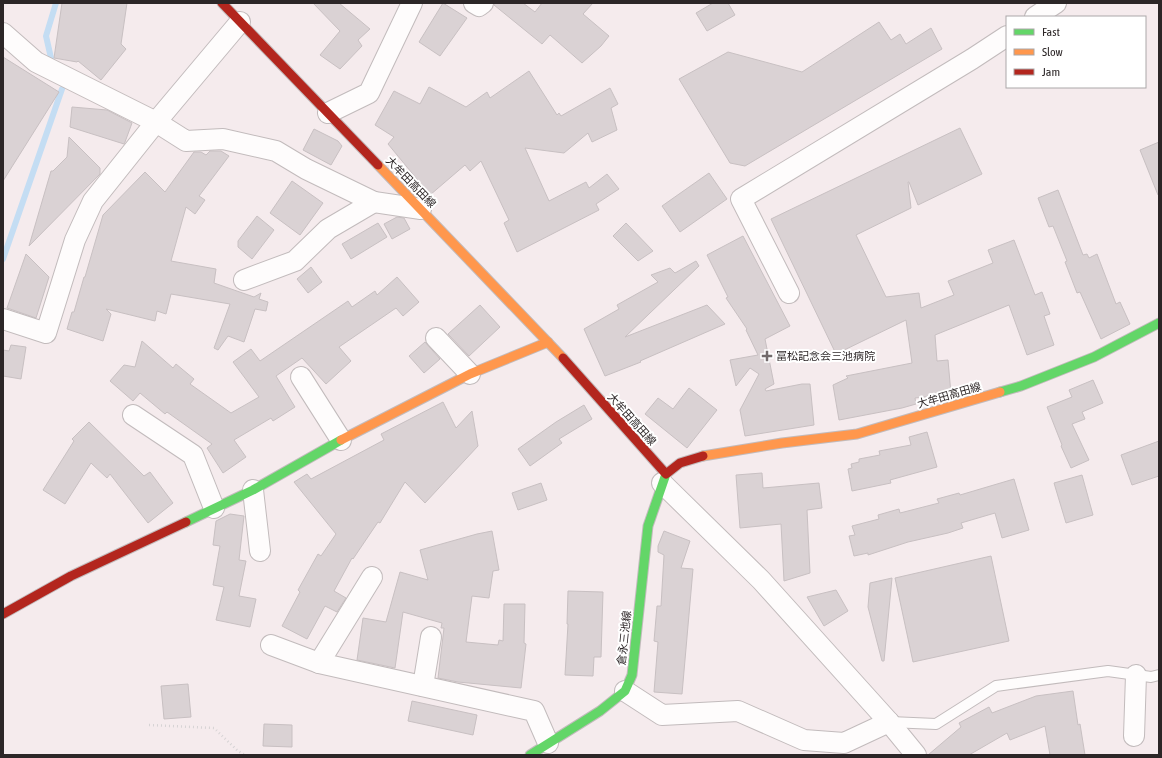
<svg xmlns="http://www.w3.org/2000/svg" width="1162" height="758" viewBox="0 0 1162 758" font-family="'Asap Condensed','Noto Sans JP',sans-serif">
<rect width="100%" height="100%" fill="#f5ebed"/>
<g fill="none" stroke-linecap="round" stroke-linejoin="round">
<!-- stream -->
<g stroke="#c4ddf3" stroke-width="6">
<path d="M51,58L46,36L56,3"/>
<path d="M3,259L62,89"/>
</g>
</g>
<!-- building -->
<g fill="#dad2d4" stroke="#c8c0c2">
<path d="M62,3H127L121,44L126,49L101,80L78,61L77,62L54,58Z"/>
<path d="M313,3H339L370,29L358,40L362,46L340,69L320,55L340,31Z"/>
<path d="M443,3L467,18L440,56L419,42Z"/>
<path d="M494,3H523L535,12L542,3H593L583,14L609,36L601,46L582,63L550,35L542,44L494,5Z"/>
<path d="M713,3H728L735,15L707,31L696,13Z"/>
<path d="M879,22L891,40L900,34L906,44L931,28L942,49L745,166L730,163L679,79L728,52L802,72Z"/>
<path d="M3,57L59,92L3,181Z"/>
<path d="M529,71L557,115L559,113L561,116L610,88L618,104L611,108L617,130L592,142L588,133L564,153L525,148L549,201L586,182L589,188L607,174L619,189L596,204L599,210L517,252L504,223L509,220L481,161L470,171L465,165L430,195L388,144L394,137L375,125L394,91L420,104L429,87L466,107L487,92L490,98Z"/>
<path d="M72,107L107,110L132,123L125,142L124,144L70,127Z"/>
<path d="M960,128L982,174L918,205L909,182H908L911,208L856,235L886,297L919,293L921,308L954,295L948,281L993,263L988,250L1014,240L1035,295L1042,292L1050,314L1044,316L1054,345L1027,355L1009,305L935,335L937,361L948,360L951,394L915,398L916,404L902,408L839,420L833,385L848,378L846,376L912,363L906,320L836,354L771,219Z"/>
<path d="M314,129L338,141L342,146L331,165L303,150Z"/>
<path d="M69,137L100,168V174L29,246L51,171H53L67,157Z"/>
<path d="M1159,142V195H1158L1140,150Z"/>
<path d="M210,151H221L229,156L199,196L205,200L195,214L186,207L171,261L216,269L214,283L254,297L261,293L259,299L268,302L266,311L255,309L244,342L228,336L218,350L214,348L230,304L171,294L166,314L157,311L155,321L106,309L111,314L103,341L67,329L72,312H74L84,277H85L103,215L145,172L165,192L194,152H201L206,155Z"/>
<path d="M709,173L727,199L680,232L662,206Z"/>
<path d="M292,181L323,203L300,235L270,213Z"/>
<path d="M1058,190L1083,255L1087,254L1089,258L1097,254L1116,304L1120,302L1130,324L1101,339L1080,292L1077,293L1065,262L1067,261L1053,226L1049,227L1038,198Z"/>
<path d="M257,216L274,230L252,259L238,247V241Z"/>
<path d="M397,217L404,218L410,229L392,239L384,224Z"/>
<path d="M378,223L387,237L351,259L342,244Z"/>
<path d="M626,223L653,251L638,261L613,236Z"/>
<path d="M743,236L790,326L765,339L774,384L765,389L766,391L802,384H810L814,425L745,436L740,410L759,374L750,368L736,386L730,360L758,355L746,330L747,329L726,298L728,297L707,255Z"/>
<path d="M26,254L49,277L36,318L7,308Z"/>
<path d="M696,261L699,266L625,337L707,305L725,324L640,361L641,362L605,376L584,329L619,309L617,305L658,282L651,275L670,268L675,273Z"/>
<path d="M311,267L322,282L308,293L297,279Z"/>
<path d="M397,277L419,302L403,316L396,308L339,347L351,361L326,384L302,358L276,376L295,407L273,421L271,418L234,440L246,457L223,473L207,448L212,444L167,412L165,414L140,393L133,401L110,381L124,365L135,367L142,341L173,368L176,364L194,379L190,384L231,413L259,397L233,362L251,349L260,361L348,301L352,307L375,291L377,295Z"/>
<path d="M480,305L500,327L469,356L448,334Z"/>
<path d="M425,342L440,359L424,373L409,356Z"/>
<path d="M11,345L26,347L21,379L3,376V350L9,351Z"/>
<path d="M1093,380L1103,403L1082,412L1085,419L1072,424L1089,460L1071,468L1061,446L1062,445L1047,407L1072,397L1069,390Z"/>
<path d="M689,388L717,410L687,448L645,414L658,398L673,409Z"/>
<path d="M443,402L456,428L472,411L478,446L425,503L405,482L380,523L378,522L353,559L352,558L334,591L346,598L337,612L325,606L307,639L282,626L300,592L298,590L318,554L321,556L336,534L294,482L307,474L311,479L384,440L381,434Z"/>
<path d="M584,405L592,419L559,439L562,443L530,466L518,449L556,422Z"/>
<path d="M89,422L144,476L150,472L173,503L148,523L110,474L107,478L91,463L65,504L43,490L74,441L72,439Z"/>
<path d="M927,432L937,467L890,480L891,483L852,491L848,469L852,468L851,464L859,462V459L880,455L879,451L911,445L909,437Z"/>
<path d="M1159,441V476L1132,485L1121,455Z"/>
<path d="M762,473L763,488L819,483L822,508L807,510L810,573L784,581L781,524L740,528L736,475Z"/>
<path d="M1082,475L1093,515L1066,523L1054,483Z"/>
<path d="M1014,479L1029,530L1002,538L995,513L961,523L963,528L948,533L908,542L868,555V553L854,556L849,536L855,535L852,526L879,519L878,515L899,509L900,513L939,503L937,499L959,493L960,495Z"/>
<path d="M541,483L547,500L518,510L512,493Z"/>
<path d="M230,514L244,516L239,560L246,561L239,596L256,599L250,627L216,620L224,587L213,585L220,546L213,545L216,521Z"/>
<path d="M492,531L499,570L493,571L489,598L472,596L466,642L498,645L499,640L503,641L504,604H525L524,643L526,644L521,688L458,682L438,678L444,628H441L442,623L403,612L395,668L357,660L363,618L386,622L400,572L428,580L420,550L477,534Z"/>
<path d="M664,531L690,541L681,568L693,569L682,694L654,692L658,642L654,641L657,606H661L664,555L658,552V546Z"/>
<path d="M991,556L1009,641L913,662L895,578Z"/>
<path d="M892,578L884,661H882L868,607L870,583Z"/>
<path d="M836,590L848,611L824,626L807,597Z"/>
<path d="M568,591L603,592L601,657H594L593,676L565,675L568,624H567Z"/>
<path d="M188,684L191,717L164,719L161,686Z"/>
<path d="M1073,691L1078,725L1080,724L1085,755H1050L1045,726L1010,740L1007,733L969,755H928L961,727L959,723L989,707L992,713L1036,696Z"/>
<path d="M412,701L477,715L473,735L408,721Z"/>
<path d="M264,724L292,725V747L263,746Z"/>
</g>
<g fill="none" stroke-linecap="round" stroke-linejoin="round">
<!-- lane casing -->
<g stroke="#c2bbbc" stroke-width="12">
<path id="lane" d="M890,722L936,724L996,686L1108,671L1151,677L1159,675"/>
</g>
<!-- street casing -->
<g stroke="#c2bbbc" stroke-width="22">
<g id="street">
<path d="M474,3L479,6L483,3"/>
<path d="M1035,17L1056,3"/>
<path d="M3,33L36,62L156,122L186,141L223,139L276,151L306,169L374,202L421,209"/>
<path d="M328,113L369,93L412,3"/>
<path d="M244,280L295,261L328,229L374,202"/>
<path d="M789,293L741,199L972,59L1007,36"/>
<path d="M3,319L46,333L75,240L93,201L156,122L240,22"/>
<path d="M436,338L470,374"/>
<path d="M301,377L341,440"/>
<path d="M133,415L193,455L214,508"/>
<path d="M662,483L761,580L889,722L916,755"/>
<path d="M253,490L260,551"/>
<path d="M271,645L319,663L534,711L548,743"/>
<path d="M319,663L372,577"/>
<path d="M423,686L431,637"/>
<path d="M625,691L662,715L738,711L804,740L844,743L889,722"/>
<path d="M1134,736L1136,675"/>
</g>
</g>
<!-- fast casing -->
<g stroke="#c2bbbc" stroke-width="11">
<g id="fast">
<path d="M1000,392L1021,386L1094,357L1159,323"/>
<path d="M186,522L253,490L341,440"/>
<path d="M530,755L600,711L625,691L632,675L648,526L666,474"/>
</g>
</g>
<!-- slow casing -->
<g stroke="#c2bbbc" stroke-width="11">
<g id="slow">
<path d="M378,165L563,358"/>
<path d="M341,440L470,374L548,342"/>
<path d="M703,456L782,443L857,434L1000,392"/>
</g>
</g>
<!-- jam casing -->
<g stroke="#c2bbbc" stroke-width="11">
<g id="jam">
<path d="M222,3L378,165"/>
<path d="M563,358L666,474L680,463L703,456"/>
<path d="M3,614L71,576L186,522"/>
</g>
</g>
<!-- path -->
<path stroke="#d6d3d4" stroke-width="2.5" stroke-dasharray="1 3" stroke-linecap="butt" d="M149,725L214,728L238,751L245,755"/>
<!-- lane -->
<use href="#lane" stroke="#fefcfc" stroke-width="10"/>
<!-- street -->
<use href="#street" stroke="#fefcfc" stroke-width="20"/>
<!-- fast -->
<use href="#fast" stroke="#63d668" stroke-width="9"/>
<!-- slow -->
<use href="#slow" stroke="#ff974d" stroke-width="9"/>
<!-- jam -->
<use href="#jam" stroke="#b3261e" stroke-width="9"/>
</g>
<!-- markers -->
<path fill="#726b6c" stroke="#fff" stroke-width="1.5" d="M765 350h4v4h4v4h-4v4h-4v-4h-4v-4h4z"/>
<g text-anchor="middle" stroke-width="4" stroke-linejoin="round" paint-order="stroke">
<!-- street labels -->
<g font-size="11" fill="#2c2627" stroke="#fff">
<text transform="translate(411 182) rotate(46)" y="4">大牟田高田線</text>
<text transform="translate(949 395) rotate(-16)" y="4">大牟田高田線</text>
<text transform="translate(632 419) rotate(48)" y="4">大牟田高田線</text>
<text transform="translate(624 638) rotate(-84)" y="4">倉永三池線</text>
</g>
<!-- poi labels -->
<g font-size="11" fill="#2c2627" stroke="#fff" text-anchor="start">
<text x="776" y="360">冨松記念会三池病院</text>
</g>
</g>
<!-- border -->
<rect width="1162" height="758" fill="none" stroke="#2c2627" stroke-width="8"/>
<!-- legend -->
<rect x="1006" y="16" width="140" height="72" fill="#ffffff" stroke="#aba8a9"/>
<rect x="1014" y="29" width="20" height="6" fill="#63d668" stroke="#aba8a9"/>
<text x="1042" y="36" font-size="12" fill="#2c2627">Fast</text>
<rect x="1014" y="49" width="20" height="6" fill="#ff974d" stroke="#aba8a9"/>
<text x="1042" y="56" font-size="12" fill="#2c2627">Slow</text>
<rect x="1014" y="69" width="20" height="6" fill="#b3261e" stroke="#aba8a9"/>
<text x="1042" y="76" font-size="12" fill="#2c2627">Jam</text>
</svg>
